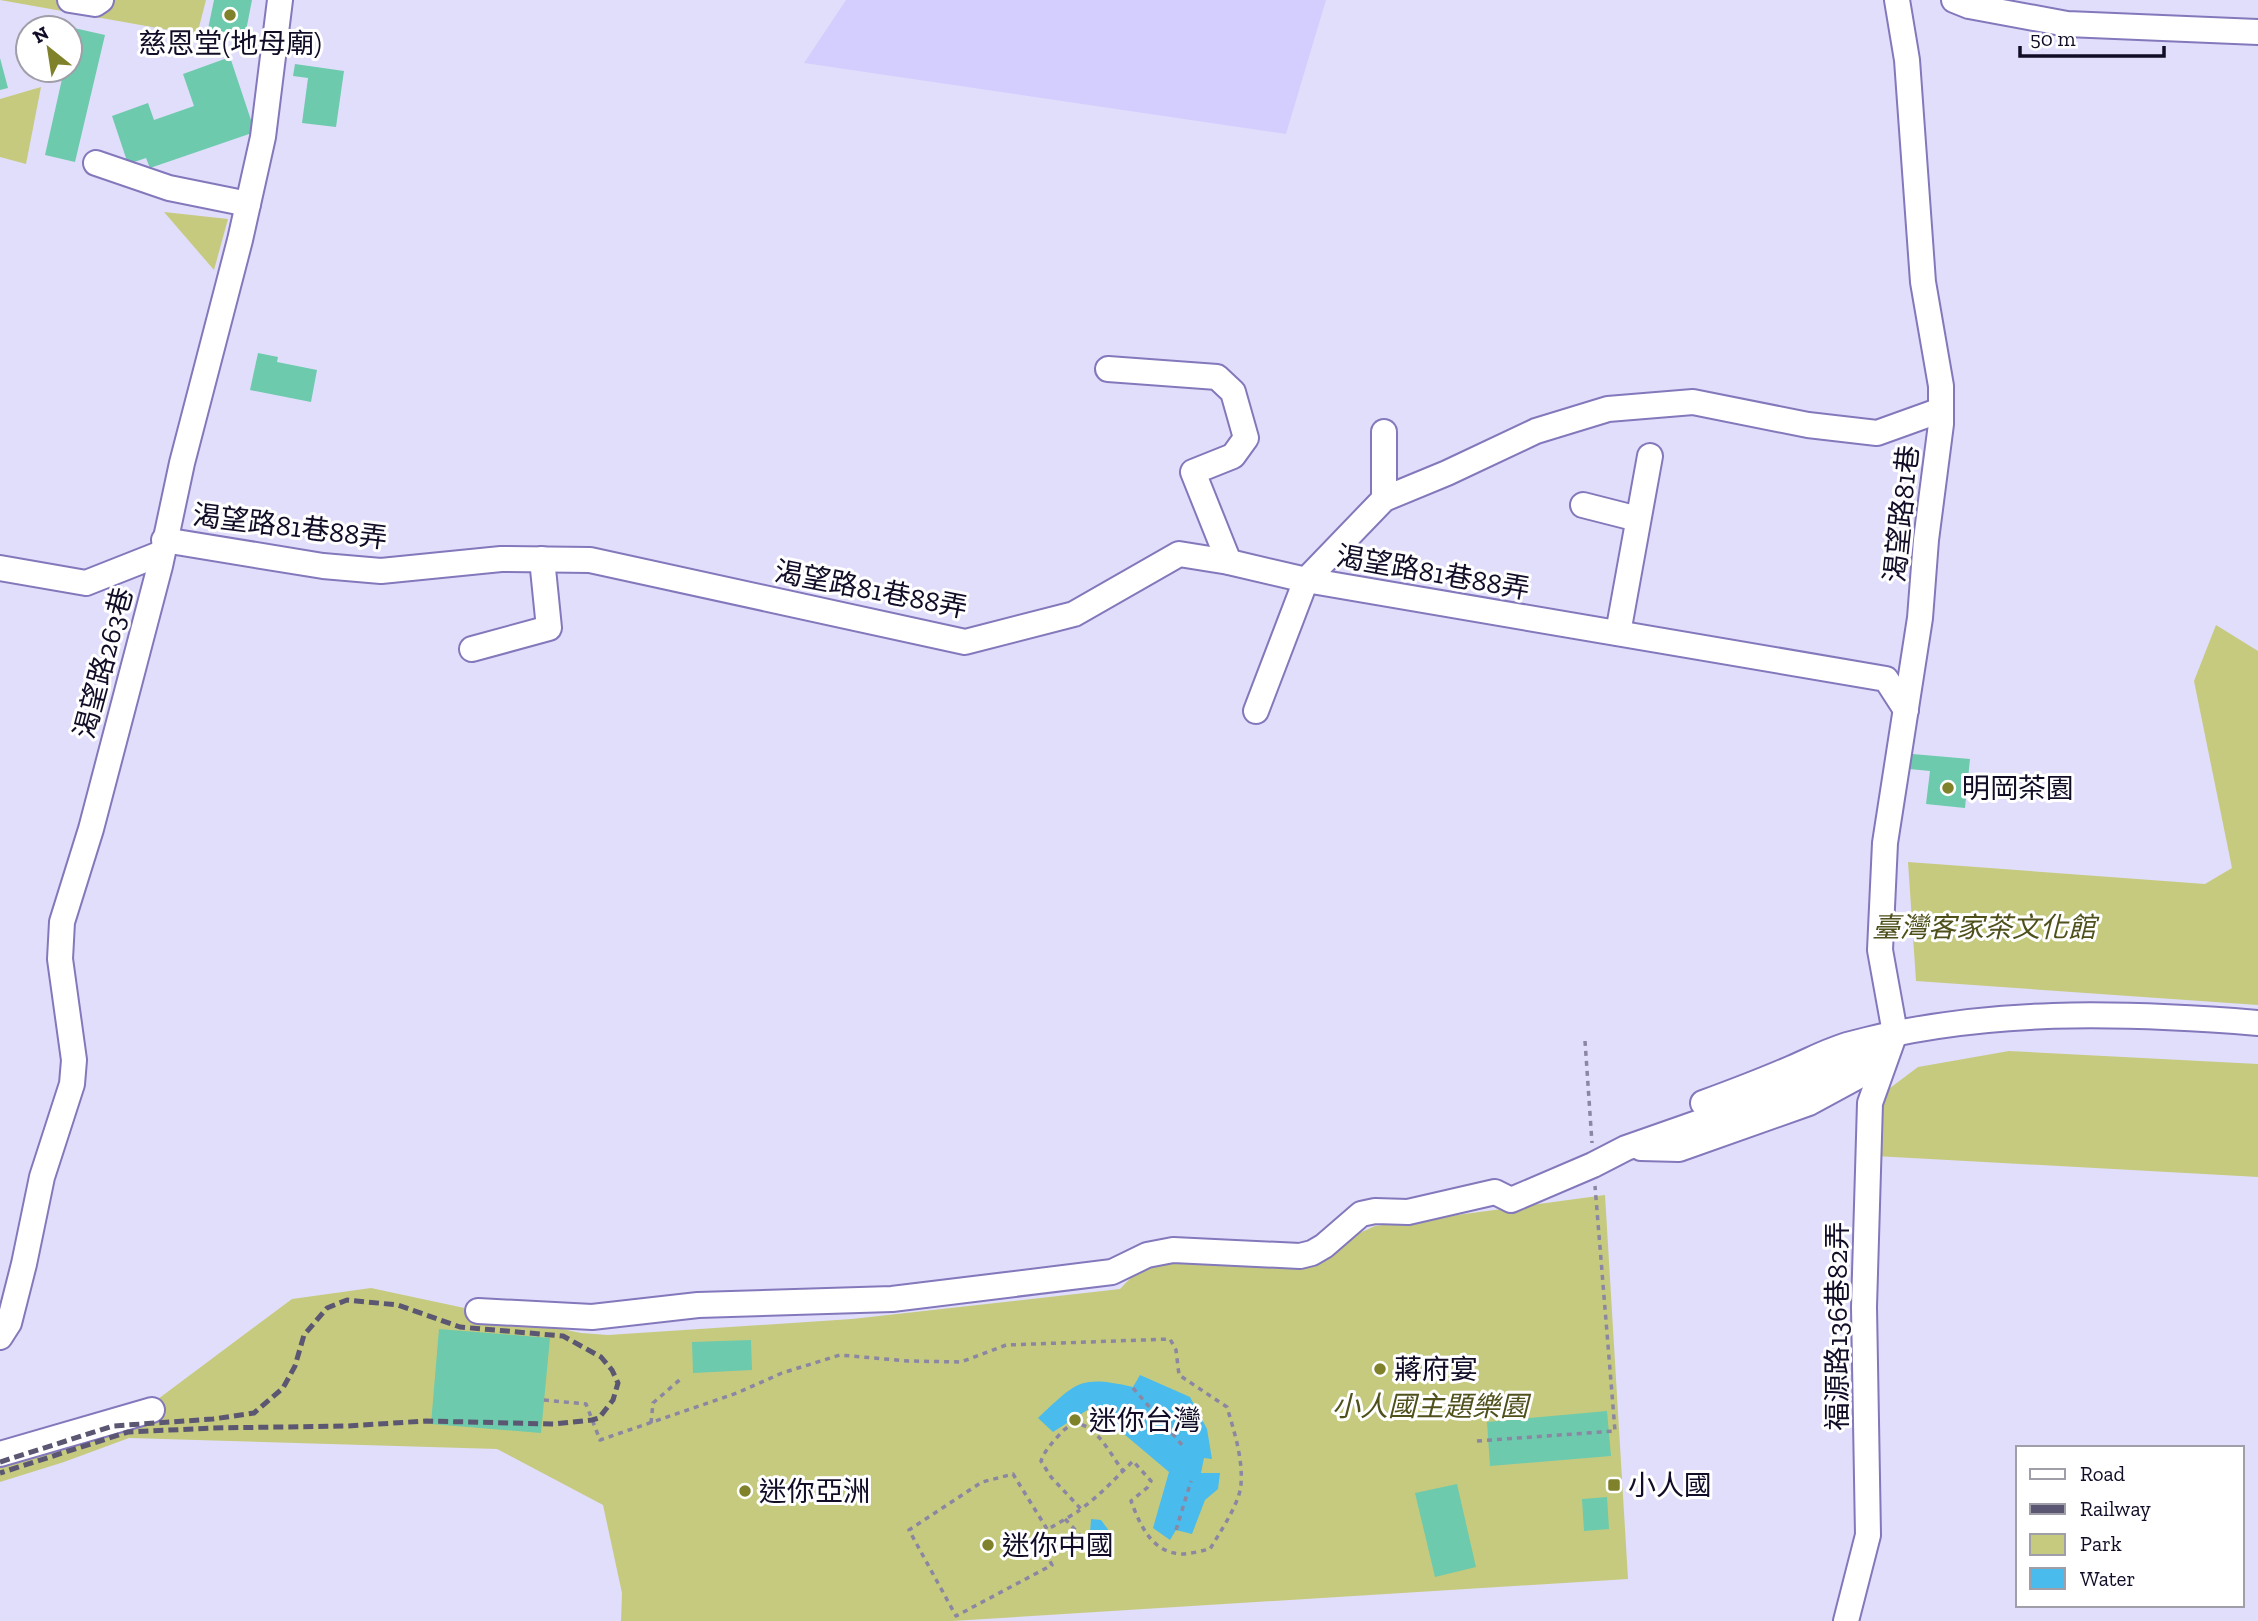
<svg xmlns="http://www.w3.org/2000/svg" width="2258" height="1621" viewBox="0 0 2258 1621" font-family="'Zilla Slab','Noto Sans TC',serif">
<rect width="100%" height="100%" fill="#e1defb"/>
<!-- built -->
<path fill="#d4ceff" d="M846,0H1326L1286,134L804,63Z"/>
<!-- green -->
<g fill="#c6ca7f">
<path d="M0,0H206L197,35Z"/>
<path d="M41,87L26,164L0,157V99Z"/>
<path d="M164,212L228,219L214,270Z"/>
<path d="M2216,625L2258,651V1005L1916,981L1908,862L2205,884L2232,868L2194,681Z"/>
<path d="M2009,1051L2258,1064V1177L1875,1156L1882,1094L1918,1067Z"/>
<path d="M1605,1195L1628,1579L952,1621H621L622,1593L603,1505L497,1449L129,1438L64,1462L0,1482V1451L30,1444L158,1399L292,1299L371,1288L581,1333L608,1335L852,1319L1120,1289L1150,1258L1285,1267L1375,1226Z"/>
</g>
<!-- water -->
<g fill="#49bbec">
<path d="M1140,1375L1190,1397L1207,1429L1212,1459L1204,1458L1201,1473H1220L1218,1489L1205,1500L1192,1534L1176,1530L1170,1540L1153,1528L1169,1472L1092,1407L1053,1432L1038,1418C1077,1382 1079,1375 1133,1387Z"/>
<path d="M1091,1519L1101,1520L1113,1536L1107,1550L1089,1555L1085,1543L1090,1534Z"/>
</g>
<!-- building -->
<g fill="#6dcaac">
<path d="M214,0H252L245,36L208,29Z"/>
<path d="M74,28L105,35L75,162L45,155L64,70H70V46Z"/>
<path d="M230,57L255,132L150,168L146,158L128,164L112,116L148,103L154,120L194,106L183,74Z"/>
<path d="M0,58L8,88L0,90Z"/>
<path d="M295,64L344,71L336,127L302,123L308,78L293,76Z"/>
<path d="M258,353L278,357L277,362L317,370L311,402L250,390Z"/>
<path d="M1901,753L1970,759L1965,808L1926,804L1930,771L1899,768Z"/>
<path d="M439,1329L550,1338L541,1433L431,1424Z"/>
<path d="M751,1340L752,1370L693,1373L692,1342Z"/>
<path d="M1607,1411L1611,1456L1490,1466L1487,1422Z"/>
<path d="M1457,1484L1476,1567L1435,1577L1415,1493Z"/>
<path d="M1607,1497L1609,1529L1584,1531L1582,1499Z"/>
</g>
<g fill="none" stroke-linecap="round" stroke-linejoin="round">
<!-- minor casing -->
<g stroke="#8378bb" stroke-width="28">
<g id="minor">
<path d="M70,0L95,4L101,0"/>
<path d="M1954,0L1969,6L2067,24L2258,32"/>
<path d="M96,163L169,188L248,204"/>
<path d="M1108,369L1217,377L1233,392L1246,438L1233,456L1193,472L1229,562"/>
<path d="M1384,499V432"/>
<path d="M1583,505L1638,519"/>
<path d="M164,540L323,566L381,571L501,559L590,560L965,642L1074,614L1179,554L1229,562L1306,580L1886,679L1906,710"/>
<path d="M0,568L86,583L162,553"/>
<path d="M1618,633L1650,456"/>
<path d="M472,649L549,628L542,559"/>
<path d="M1256,711L1306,580L1384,499L1447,473L1536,431L1608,409L1693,402L1808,425L1877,433L1941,410"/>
<path d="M1703,1103C1733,1092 1762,1081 1792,1068C1811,1060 1831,1049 1851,1044C1983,1008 2123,1012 2258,1023"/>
<path d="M1641,1148L1679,1149L1809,1103L1868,1071L1872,1065"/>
<path d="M478,1311L592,1317L698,1305L892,1299L1112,1272L1147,1255L1173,1250L1300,1256L1312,1253L1324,1246L1361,1214L1375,1211L1408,1212L1495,1192L1511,1200L1593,1165L1626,1148L1763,1100L1855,1060L1895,1033"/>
<path d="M0,1337L9,1323L24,1264L42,1177L72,1084L74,1060L60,959L62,922L91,829L160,566L182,463L240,240L263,137L280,0"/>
<path d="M0,1454L152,1410"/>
<path d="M1846,1621L1868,1535L1864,1307L1870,1103L1895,1033L1880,950L1885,843L1920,618L1926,540L1941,424V386L1923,282L1907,60L1897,0"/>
</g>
</g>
<!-- path -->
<g stroke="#8b86a2" stroke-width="3.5" stroke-dasharray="5 5" stroke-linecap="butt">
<path d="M1585,1041L1592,1143"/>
<path d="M1133,1388L1183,1446"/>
<path d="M544,1400L586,1404L600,1440L737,1393L782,1373L840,1355L908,1361L961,1362L1006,1345L1170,1339L1176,1350L1179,1375L1227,1407C1234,1431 1243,1458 1241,1484C1240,1503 1220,1532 1210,1549C1201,1551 1190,1554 1182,1554C1152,1553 1140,1525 1131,1501L1148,1487L1151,1481L1133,1461C1116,1478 1100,1495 1081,1509L1051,1477L1041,1461C1045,1450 1052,1443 1060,1434C1086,1404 1108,1451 1123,1471"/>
<path d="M651,1423L653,1403L683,1377"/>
<path d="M1477,1441L1615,1431L1595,1186"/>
<path d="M1065,1519L1080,1535"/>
<path d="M1047,1529L1013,1474L982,1482L909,1530L956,1616L1052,1565L1037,1535C1052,1527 1066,1519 1080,1510"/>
<path d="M1176,1530L1191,1481"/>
</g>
<!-- minor -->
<use href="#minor" stroke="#fff" stroke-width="24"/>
<!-- rail -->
<path stroke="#5b5671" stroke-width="5" stroke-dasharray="10 5" stroke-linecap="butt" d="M0,1462L113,1426L213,1419L254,1413L283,1388L295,1366L304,1335L327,1308L347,1300L398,1305L460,1327L563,1336L601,1357L612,1370L618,1383L613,1400L599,1418L592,1420L554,1424L426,1421L347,1426L213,1428L128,1432L0,1473"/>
</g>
<!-- markers -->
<g fill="#80822b" stroke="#fff" stroke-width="2.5">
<circle cx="230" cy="15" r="7"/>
<circle cx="1948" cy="788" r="7"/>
<circle cx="1380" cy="1369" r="7"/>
<circle cx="1075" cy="1420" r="7"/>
<rect x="1607" y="1478" width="14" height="14" rx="3.5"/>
<circle cx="745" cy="1491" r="7"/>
<circle cx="988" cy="1545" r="7"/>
</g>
<g text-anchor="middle" stroke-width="6" stroke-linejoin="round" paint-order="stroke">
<!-- poi labels -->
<g font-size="28" fill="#120c26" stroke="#fff" text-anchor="start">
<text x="230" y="53" text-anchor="middle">慈恩堂(地母廟)</text>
<text x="1962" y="798">明岡茶園</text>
<text x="1394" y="1379">蔣府宴</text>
<text x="1089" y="1430">迷你台灣</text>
<text x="1628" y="1495">小人國</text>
<text x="759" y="1501">迷你亞洲</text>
<text x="1002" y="1555">迷你中國</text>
</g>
<!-- street labels -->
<g font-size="28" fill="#120c26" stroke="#fff">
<text transform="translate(1901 514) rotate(-84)" y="10">渴望路81巷</text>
<text transform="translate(290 526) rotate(7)" y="10">渴望路81巷88弄</text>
<text transform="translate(1433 572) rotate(10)" y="10">渴望路81巷88弄</text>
<text transform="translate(871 589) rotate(11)" y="10">渴望路81巷88弄</text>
<text transform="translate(103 663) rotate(-75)" y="10">渴望路263巷</text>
<text transform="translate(1837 1326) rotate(-90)" y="10">福源路136巷82弄</text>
</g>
<!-- park labels -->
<g font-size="28" font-style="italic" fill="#4f501c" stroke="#fff">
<text x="1984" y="937">臺灣客家茶文化館</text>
<text x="1430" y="1416">小人國主題樂園</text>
</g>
</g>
<!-- legend -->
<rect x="2016" y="1446" width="228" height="161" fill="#ffffff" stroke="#a09ea8" stroke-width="2"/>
<rect x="2030" y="1469" width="35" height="10" fill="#ffffff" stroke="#a09ea8" stroke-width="2"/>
<text x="2080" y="1481" font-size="21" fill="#120c26">Road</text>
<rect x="2030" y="1504" width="35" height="10" fill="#5b5671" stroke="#a09ea8" stroke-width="2"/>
<text x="2080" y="1516" font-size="21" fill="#120c26">Railway</text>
<rect x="2030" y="1534" width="35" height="21" fill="#c6ca7f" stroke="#a09ea8" stroke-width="2"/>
<text x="2080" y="1551" font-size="21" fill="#120c26">Park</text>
<rect x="2030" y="1568" width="35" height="21" fill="#49bbec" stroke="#a09ea8" stroke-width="2"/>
<text x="2080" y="1586" font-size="21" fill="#120c26">Water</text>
<!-- north arrow -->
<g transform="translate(49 49) rotate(330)"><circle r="33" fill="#ffffff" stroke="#a09ea8" stroke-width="2"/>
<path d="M0-5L12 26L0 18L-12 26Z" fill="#80822b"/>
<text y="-10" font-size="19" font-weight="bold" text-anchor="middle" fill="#120c26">N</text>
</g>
<!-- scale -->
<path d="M2020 46v10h144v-10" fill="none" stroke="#120c26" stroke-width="3.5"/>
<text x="2030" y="46" font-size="21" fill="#120c26" stroke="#ffffff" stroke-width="5" paint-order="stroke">50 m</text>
</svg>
